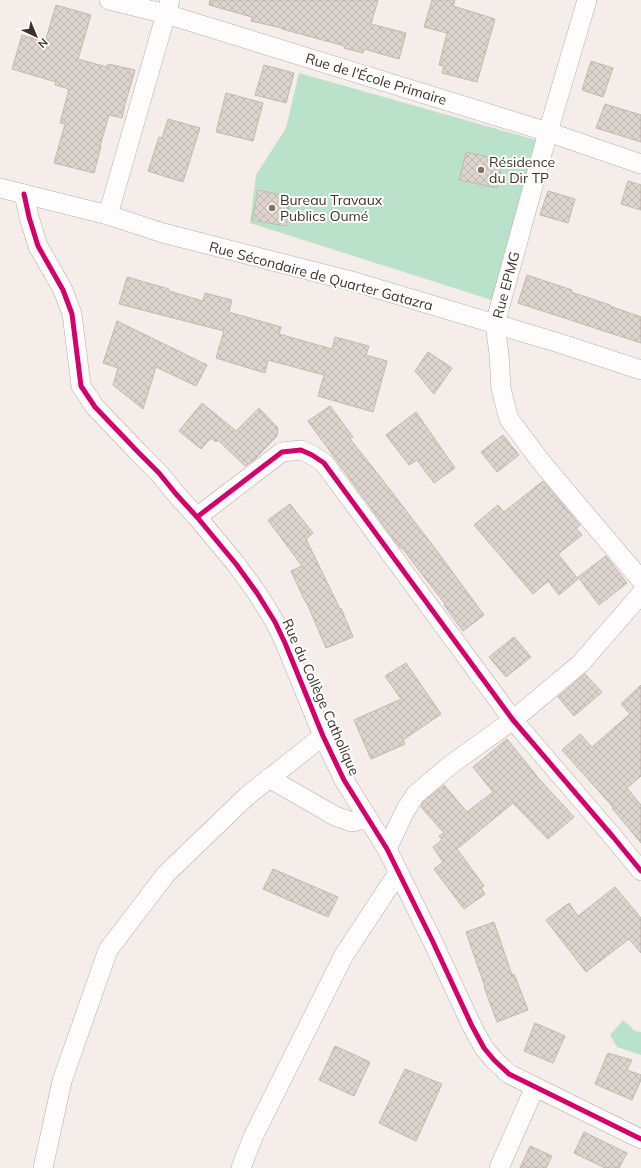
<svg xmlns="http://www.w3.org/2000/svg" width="641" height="1168" viewBox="0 0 641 1168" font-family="Mulish,sans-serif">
<defs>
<pattern id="building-cross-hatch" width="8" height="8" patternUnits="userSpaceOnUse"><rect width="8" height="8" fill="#dcd4cd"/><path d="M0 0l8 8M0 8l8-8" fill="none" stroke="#beb6b0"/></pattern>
</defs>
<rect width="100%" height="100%" fill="#f5ede9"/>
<!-- grass -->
<g fill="#bae2ca">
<path d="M299,73L536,140L498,302L250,223L256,175L286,128Z"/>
<path d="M623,1020L635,1031L641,1032V1055L617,1047L610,1035Z"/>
</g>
<!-- building -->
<g fill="url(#building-cross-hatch)" stroke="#c0b8b1">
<path d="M210,0H378L371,24L406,33L399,59L364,49L363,53L344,48L345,46L282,29V28L251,21L252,17L209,5Z"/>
<path d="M432,0H455L453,6L495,19L477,82L442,73L444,66L439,65L447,33L424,27Z"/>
<path d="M56,5L91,15L78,59L107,67L108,64L135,70L125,104L122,118L109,115L100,146H101L94,173L54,163L65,124L60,123L69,89L55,85L56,82L12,69L22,35L45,42Z"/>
<path d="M591,61L613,68L603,97L582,90Z"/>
<path d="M264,65L294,73L286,103L255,95Z"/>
<path d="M226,93L263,103L253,141L216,132Z"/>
<path d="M605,104L641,115V142L596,128Z"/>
<path d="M168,119L200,128L183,182L148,171L159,137L162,138Z"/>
<path d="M466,152L503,160L497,188L459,180Z"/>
<path d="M628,181L641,185V210L621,204Z"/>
<path d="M258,190L291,197L286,226L252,220Z"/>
<path d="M548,191L575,199L568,223L540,215Z"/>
<path d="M527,275L572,290L571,292L610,305V306L641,317V343L518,303Z"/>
<path d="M127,277L169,289V291L203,301L205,293L232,300L229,312L281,327L279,334L332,349L335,337L369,346L366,355L387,361L373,412L318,396L324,375L268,360L265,373L216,358L224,331L119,304Z"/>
<path d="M117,321L207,365L196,386L156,367L143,409L113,385L118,368L103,363Z"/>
<path d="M428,352L452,368L434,394L415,371Z"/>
<path d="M202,403L236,431L259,408L278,428L277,436L255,459L245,466L218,440L216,442L211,438L201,449L179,431Z"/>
<path d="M330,406L353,437L350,439L378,474L434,547L484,615L463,631L444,605L445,604L402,548H400L308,421Z"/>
<path d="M416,412L455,468L434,483L417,460L409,465L386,435Z"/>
<path d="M503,435L519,455L497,472L481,452Z"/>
<path d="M543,481L580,525L576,528L582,535L558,554L578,579L559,595L548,581L533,594L474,525L498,505L504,512Z"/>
<path d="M290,504L313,533L306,539L340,609L341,608L353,637L326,648L306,601H305L291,571L302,566L268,520Z"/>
<path d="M606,556L627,583L599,605L578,577Z"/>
<path d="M514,637L531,657L506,677L489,657Z"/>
<path d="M406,663L441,714L403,740L405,744L371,759L354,720L401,699L385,676Z"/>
<path d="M585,674L602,692L574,716L558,697Z"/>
<path d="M641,685V776L627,788L641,805V843L612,808L613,807L562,750L580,734L592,747L630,714L621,704Z"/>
<path d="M507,739L540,780L574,817L548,839L513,803L457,849L484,886L481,888L485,894L464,909L434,869L443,862L433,847L442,840L439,836L444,833L421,807L423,802L444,785L467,812L493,792L473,767Z"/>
<path d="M273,869L338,897L328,917L263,889Z"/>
<path d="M615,887L641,918V953L629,939L586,972L546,920L569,903L578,916Z"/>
<path d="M494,922L512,975L514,974L528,1010L497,1022L484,987H485L466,932Z"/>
<path d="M535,1023L565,1036L553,1063L524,1051Z"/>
<path d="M335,1046L370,1062L354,1096L319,1080Z"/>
<path d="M608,1053L632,1060L627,1070L641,1075V1080L632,1100L595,1084Z"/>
<path d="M405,1069L442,1084L416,1141L379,1123Z"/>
<path d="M584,1132L627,1153L619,1168H605L574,1153Z"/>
<path d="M530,1146L552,1156L546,1168H520Z"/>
</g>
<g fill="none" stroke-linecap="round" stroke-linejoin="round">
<!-- minor casing -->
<g stroke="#b6aca7" stroke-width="20">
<g id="minor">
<path d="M109,0L166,14L548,132L641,164"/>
<path d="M587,0L548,132L495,324L499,354L501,389L509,419L542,463L641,580"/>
<path d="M0,188L108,215L163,233L355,282L559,343L641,370"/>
<path d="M24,194L29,217L38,246L63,290L72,314L81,386L95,407L138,452L159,473L176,494L197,517L236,564L257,593L275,622L285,643L323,736L344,780L387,849L432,940L472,1026L484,1048L494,1060L509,1074L641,1139"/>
<path d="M108,215L170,0"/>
<path d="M197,517L282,452L301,450L312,455L324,463L513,720L614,838L641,871"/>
<path d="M269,778L335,816L352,822L367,819"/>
<path d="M387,849L405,811L415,795L449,766L513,720L581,663L641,594"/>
<path d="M43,1168L62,1081L108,950L166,874L247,796L323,736"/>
<path d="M241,1168L253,1137L344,955L398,873"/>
<path d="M499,1168L535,1087"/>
</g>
</g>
<!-- minor -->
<use href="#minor" stroke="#fefcfc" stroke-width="19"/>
<!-- cycleway casing -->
<g stroke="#fff" stroke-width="8">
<g id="cycleway">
<path d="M24,194L29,217L38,246L63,290L72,314L81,386L95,407L138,452L159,473L176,494L197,517L236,564L257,593L275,622L285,643L323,736L344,780L387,849L432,940L472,1026L484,1048L494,1060L509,1074L641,1139"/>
<path d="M197,517L282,452L301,450L312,455L324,463L513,720L614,838L641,871"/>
</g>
</g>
<!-- cycleway -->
<use href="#cycleway" stroke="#d6006c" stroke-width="5"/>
</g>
<!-- markers -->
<g fill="#7f736d" stroke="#fff" stroke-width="1.5">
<circle cx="481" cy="170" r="4"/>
<circle cx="272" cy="208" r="4"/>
</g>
<g text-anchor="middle" stroke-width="4" stroke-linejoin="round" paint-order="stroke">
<!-- street labels -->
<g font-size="14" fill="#3f312a" stroke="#fff">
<text transform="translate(376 79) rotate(17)" y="5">Rue de l'École Primaire</text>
<text transform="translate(321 276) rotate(15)" y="5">Rue Sécondaire de Quarter Gatazra</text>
<text transform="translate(506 285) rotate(-75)" y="5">Rue EPMG</text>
<text transform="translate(321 697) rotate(66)" y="5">Rue du Collège Catholique</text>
</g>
<!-- poi labels -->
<g font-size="14" fill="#3f312a" stroke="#fff" text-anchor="start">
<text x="489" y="167">Résidence<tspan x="489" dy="16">du Dir TP</tspan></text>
<text x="280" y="205">Bureau Travaux<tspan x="280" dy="16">Publics Oumé</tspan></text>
</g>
</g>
<!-- north arrow -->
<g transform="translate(36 36) rotate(136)" stroke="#ffffff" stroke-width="3" paint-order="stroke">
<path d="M0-3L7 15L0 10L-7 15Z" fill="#3f312a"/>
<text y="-6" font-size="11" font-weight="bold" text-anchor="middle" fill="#3f312a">N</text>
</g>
</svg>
